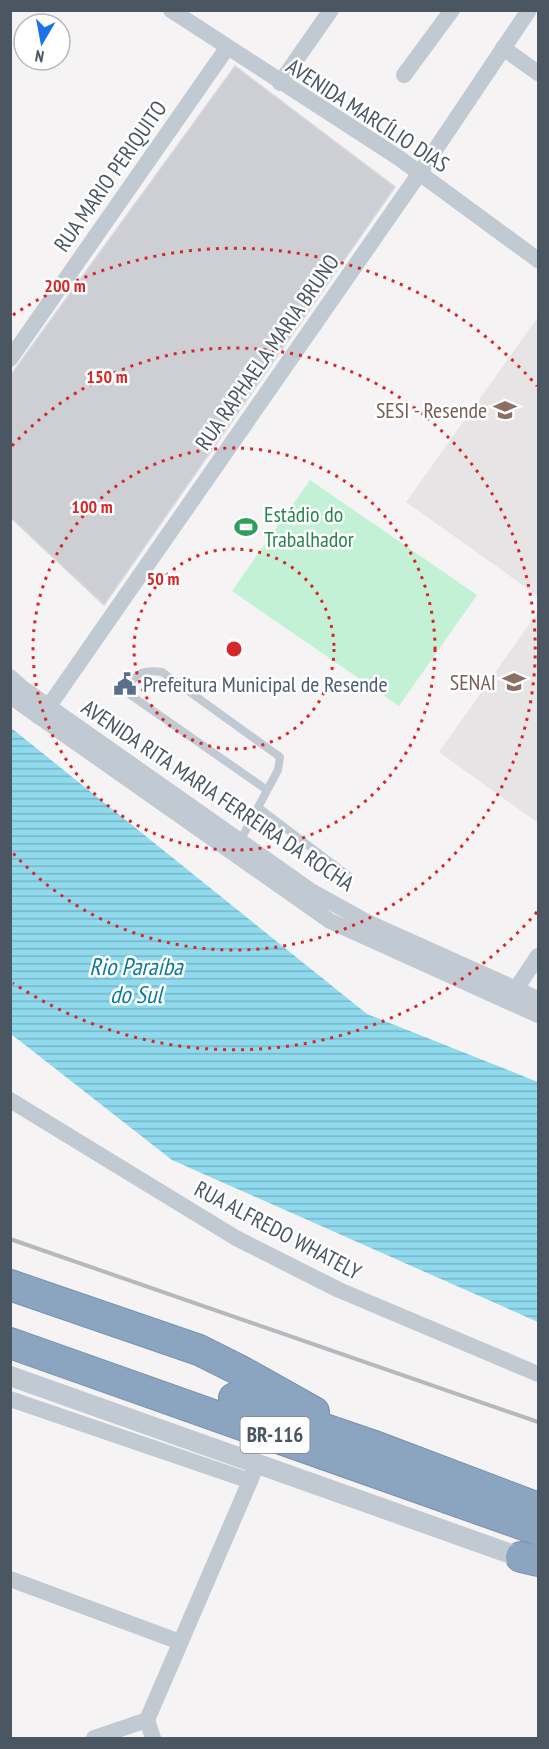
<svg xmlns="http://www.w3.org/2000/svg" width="549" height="1749" viewBox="0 0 549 1749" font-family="'PT Sans Narrow',sans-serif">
<defs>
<pattern id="water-rules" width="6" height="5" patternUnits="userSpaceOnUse" patternTransform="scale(1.5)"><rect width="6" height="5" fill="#90daee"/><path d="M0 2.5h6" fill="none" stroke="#78b4c4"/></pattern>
</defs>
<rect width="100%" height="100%" fill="#f5f3f3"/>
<!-- education -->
<g fill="#e6e4e5">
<path d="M538,317V596L406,502Z"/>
<path d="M538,612V823L439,752Z"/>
</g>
<!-- grass -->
<path fill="#c3f1d5" d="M310,480L477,595L399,706L232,591Z"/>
<!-- water -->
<path fill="url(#water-rules)" d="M10,727L367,1014L538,1082V1322L172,1160L11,1034Z"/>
<!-- building -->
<path fill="#cdcfd5" stroke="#d7d9de" stroke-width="1.5" d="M235,66L395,187L104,605L10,517V376Z"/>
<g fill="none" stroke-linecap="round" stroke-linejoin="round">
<!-- motorway casing -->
<g stroke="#7690ad" stroke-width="32">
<g id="motorway">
<path d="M10,1285L199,1350L239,1370L314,1412"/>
<path d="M10,1343L538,1530"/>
<path d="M234,1398L377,1447L538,1508"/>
<path d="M521,1557L538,1561"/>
</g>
</g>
<!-- service -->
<g stroke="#c1cad2" stroke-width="8">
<path d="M259,808L350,877"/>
<path d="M240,841L278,770L280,757L162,672C145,670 137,671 128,687L129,694L267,790"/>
</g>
<!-- minor -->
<g stroke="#c1cad2" stroke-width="16">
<path d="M171,10L399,158L538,260"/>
<path d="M503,48L538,73"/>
<path d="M404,75L452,10"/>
<path d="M280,83L331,10"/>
<path d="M10,359L227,48"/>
<path d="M10,677L21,687L311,891L365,921L538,999"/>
<path d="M10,696L330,921L538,1015"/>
<path d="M38,716L49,706L419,174L529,10"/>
<path d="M516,989L538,956"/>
<path d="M10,1100L236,1238L339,1290L538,1374"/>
<path d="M10,1399L250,1481L254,1471"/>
<path d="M10,1579L180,1642"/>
<path d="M94,1738L147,1720"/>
<path d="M153,1738L147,1720L250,1481"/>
</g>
<!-- tertiary -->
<path stroke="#c1cad2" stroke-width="20" d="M10,1376L531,1561"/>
<!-- motorway -->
<use href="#motorway" stroke="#8ba5c1" stroke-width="30"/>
<!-- rail -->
<path stroke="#b5b8bd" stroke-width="4" d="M10,1239L538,1422"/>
</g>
<!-- distance rings -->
<g fill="none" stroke="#d62828" stroke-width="3" stroke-dasharray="3 6">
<circle cx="234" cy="649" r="100"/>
<circle cx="234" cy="649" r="201"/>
<path d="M12 446A301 301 0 1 1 12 852"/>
<path d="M537 912A401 401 0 0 1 13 983M13 315A401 401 0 0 1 537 386"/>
</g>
<!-- icons -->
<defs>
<g id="school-bare" transform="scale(1.8)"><path d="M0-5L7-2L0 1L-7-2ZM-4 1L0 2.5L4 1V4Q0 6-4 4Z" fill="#8d6e63" stroke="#fff" stroke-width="2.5" paint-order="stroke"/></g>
<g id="stadium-bare" transform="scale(1.8)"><path d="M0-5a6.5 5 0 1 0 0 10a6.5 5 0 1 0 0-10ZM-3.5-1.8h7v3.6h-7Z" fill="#2e9e5b" stroke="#fff" stroke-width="2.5" paint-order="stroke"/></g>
<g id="university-bare" transform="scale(1.8)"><path d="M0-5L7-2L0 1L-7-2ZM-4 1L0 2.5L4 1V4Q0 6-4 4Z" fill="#8d6e63" stroke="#fff" stroke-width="2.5" paint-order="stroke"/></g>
<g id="civic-bare" transform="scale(1.8)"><path d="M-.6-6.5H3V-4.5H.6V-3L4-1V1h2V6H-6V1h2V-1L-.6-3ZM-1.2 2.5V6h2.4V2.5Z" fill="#5c6f8a" stroke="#fff" stroke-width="2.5" paint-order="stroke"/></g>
</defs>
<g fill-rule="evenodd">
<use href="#school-bare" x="505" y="410"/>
<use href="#stadium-bare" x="246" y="527"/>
<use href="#university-bare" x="514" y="682"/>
<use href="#civic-bare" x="125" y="684"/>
</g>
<g text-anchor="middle" stroke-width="5" stroke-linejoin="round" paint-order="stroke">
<!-- shield labels -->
<rect fill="#fff" stroke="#808990" stroke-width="1.5" x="240.5" y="1417" width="69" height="36" rx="4.5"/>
<g font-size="21" font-weight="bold" fill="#4a5661">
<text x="275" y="1442">BR-116</text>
</g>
<!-- street labels -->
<g font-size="22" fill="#4a5661" stroke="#fff">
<text transform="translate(368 115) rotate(33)" y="8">AVENIDA MARCÍLIO DIAS</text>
<text transform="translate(110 176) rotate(-55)" y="8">RUA MARIO PERIQUITO</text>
<text transform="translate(267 352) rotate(-55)" y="8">RUA RAPHAELA MARIA BRUNO</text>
<text transform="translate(218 795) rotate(34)" y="8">AVENIDA RITA MARIA FERREIRA DA ROCHA</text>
<text transform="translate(278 1230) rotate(28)" y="8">RUA ALFREDO WHATELY</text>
</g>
<!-- education labels -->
<g font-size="22" fill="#785e54" stroke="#fff" text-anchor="end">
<text x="487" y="418">SESI - Resende</text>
<text x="496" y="690">SENAI</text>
</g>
<!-- leisure labels -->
<g font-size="22" fill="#27864d" stroke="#fff" text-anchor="start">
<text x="264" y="522">Estádio do<tspan x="264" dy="25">Trabalhador</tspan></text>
</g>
<!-- service labels -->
<g font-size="22" fill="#4e5e75" stroke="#fff" text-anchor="start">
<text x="143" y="692">Prefeitura Municipal de Resende</text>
</g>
<!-- water labels -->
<g font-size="24" font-style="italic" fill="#0c7c9b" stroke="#fff">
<text x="136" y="975">Rio Paraíba<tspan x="136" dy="28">do Sul</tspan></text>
</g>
</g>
<circle cx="234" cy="649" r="9" fill="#d62828" stroke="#fff" stroke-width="3"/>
<g font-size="18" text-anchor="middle" font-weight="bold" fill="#d62828" stroke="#fff" stroke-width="5" stroke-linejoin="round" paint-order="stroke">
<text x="65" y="292">200 m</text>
<text x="107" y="383">150 m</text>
<text x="92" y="513">100 m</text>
<text x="163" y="585">50 m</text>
</g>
<!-- border -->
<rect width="549" height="1749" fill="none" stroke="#4a5661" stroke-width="24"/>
<!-- north arrow -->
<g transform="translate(42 42) rotate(190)"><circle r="28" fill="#ffffff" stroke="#b7bbc0" stroke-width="1.5"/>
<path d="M0-4.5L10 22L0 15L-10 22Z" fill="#1a73e8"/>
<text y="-9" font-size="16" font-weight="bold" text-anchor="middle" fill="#4a5661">N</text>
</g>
</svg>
